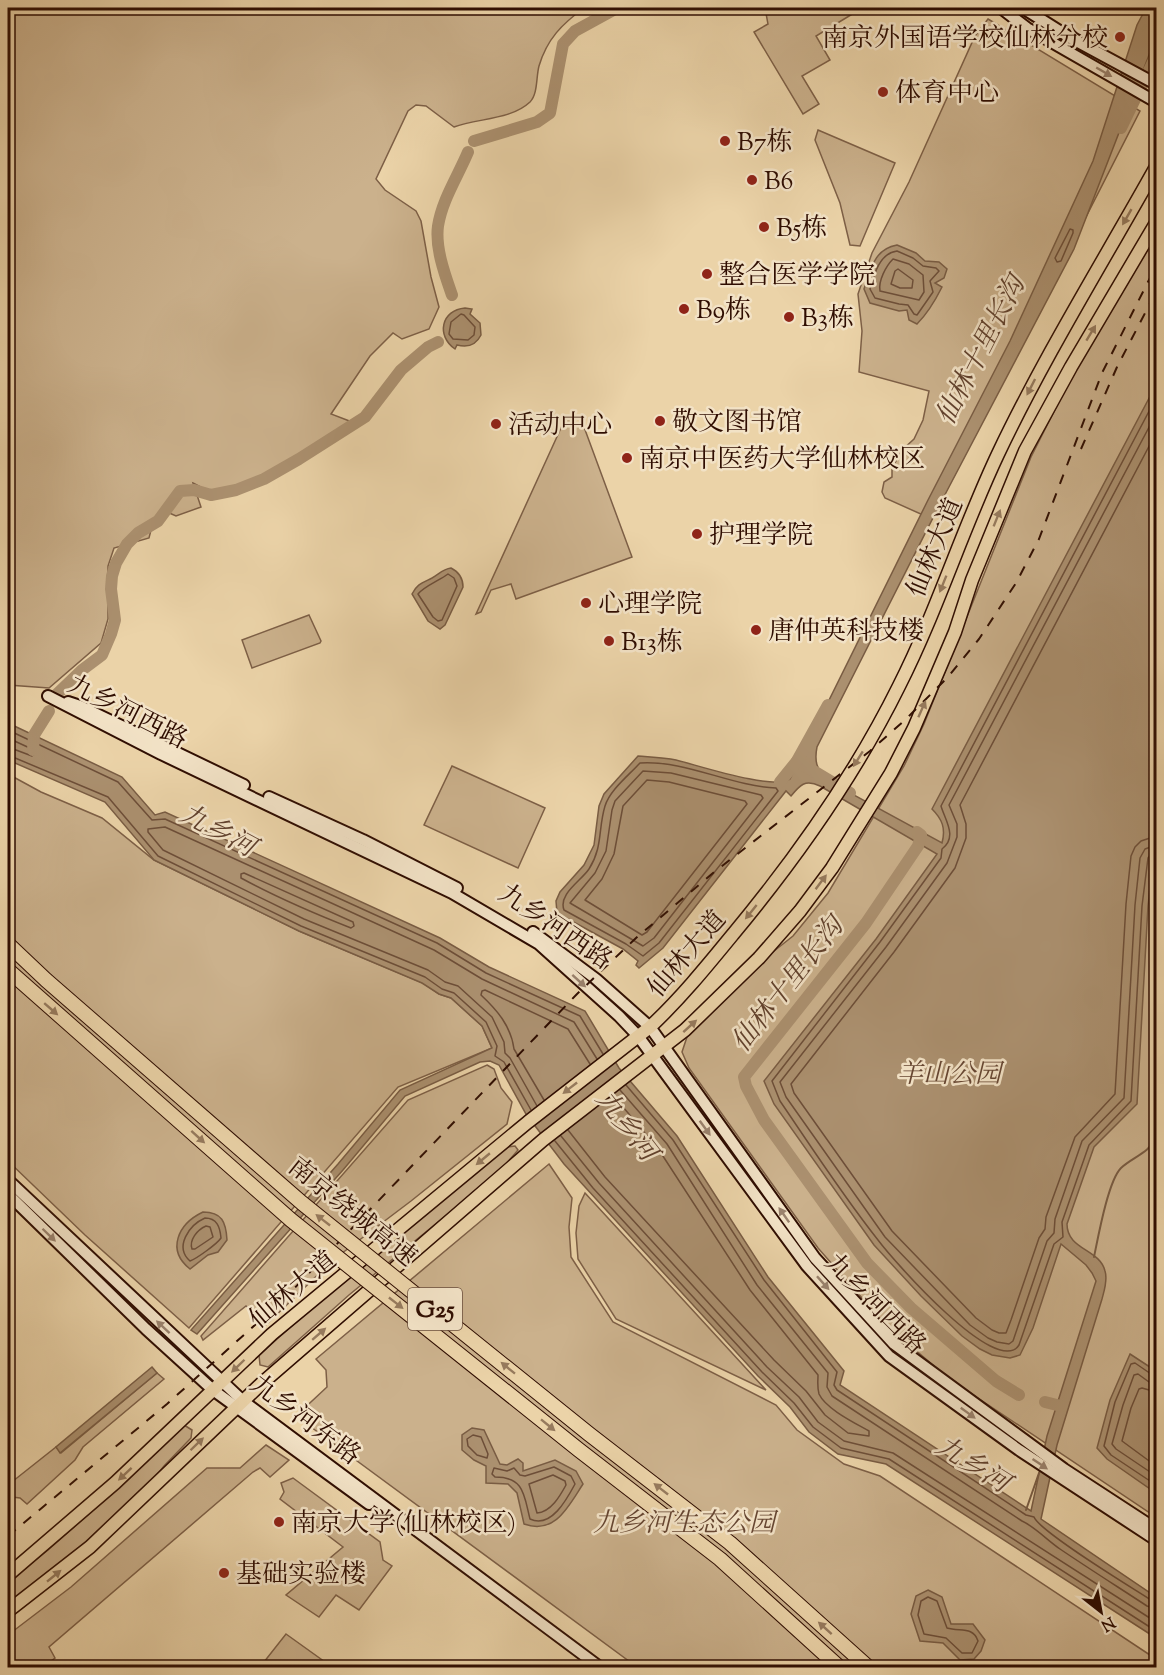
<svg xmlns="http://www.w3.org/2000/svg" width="1164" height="1675" viewBox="0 0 1164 1675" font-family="'Sorts Mill Goudy','Noto Serif SC',serif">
<rect width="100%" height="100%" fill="#ebd3a8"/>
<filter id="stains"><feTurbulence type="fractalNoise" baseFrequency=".00333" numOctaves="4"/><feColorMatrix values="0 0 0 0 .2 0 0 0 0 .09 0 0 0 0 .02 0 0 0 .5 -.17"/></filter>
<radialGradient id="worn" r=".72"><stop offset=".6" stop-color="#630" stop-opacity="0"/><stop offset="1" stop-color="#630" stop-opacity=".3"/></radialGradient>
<!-- green -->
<g fill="#cbb18c" stroke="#7d5f46" stroke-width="1.5">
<path d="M8,8H584C562,24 547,39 539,66C536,77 538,94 530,102C511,120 478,118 454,127L426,106L416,105L408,111L376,179L385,190L416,211L421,221L431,277L439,307L429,329L402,339L393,333L370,356L331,414L352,422C327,438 236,497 210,491C204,490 198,485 193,483L201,507L176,516L167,512L151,530L149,538L114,548L108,566V619L101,643L49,688L8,685Z"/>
<path d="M765,8H857L859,10L816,36L830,60L802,76L819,104L803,114L754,32L768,24Z"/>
<path d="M988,19L1140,111L932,519L885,498L882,492L884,482L892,477V469L901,451L914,439L923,420L929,391L859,372L862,331L858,294L872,253L909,182L975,36Z"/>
<path d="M818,130L895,163L860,246L850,245L840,203L815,140Z"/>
<path d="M1156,232V1517L948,1378L884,1323L818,1248L689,1068L682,1052L687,1037L764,959L793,936L828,893L904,766L924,724L1031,457L1072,376Z"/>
<path d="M566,417L584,427L632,557L516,599L511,584L491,590L481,612L476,614Z"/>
<path d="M309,615L321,641L320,643L252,668L242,640Z"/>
<path d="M452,766L545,808L518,868L424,825Z"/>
<path d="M8,774L41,792L102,818L154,860L299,931L423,983L439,994L451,998L482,1026L492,1048L398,1087L189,1328L85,1235L8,1161Z"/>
<path d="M487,1065L494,1069L501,1088L512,1102L507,1124L411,1201L333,1260L266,1325L246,1306L203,1340L201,1336L408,1100Z"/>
<path d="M515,1146L518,1150L499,1172L349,1295L268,1367L260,1365L259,1355L339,1284L507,1147Z"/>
<path d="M549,1164L572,1198L569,1227L571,1257L613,1322L776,1405L797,1430L844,1464L880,1476L1156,1659V1667H637L296,1416L327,1387L326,1370L316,1359Z"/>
<path d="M585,1193L766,1390L616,1319L578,1259L576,1233L579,1206Z"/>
<path d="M157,1373L164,1379L83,1447L75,1460L27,1504L20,1498L12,1497L8,1500V1485L56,1447L61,1453Z"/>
<path d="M184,1425L192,1430L191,1438L164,1466L147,1487L101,1531L8,1605V1582L48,1550L118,1488Z"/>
<path d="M266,1445L289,1460L270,1477L260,1468L253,1472L49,1647L55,1658L43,1667H37L27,1663L21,1667H8V1635L71,1587L207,1468H240Z"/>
<path d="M293,1478L380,1542L383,1560L392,1566L359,1610L336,1595L319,1617L286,1595L343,1547L280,1499L284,1492L281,1483Z"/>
<path d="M286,1634L332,1667H260Z"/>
</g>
<!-- water -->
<g fill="#ab906f" stroke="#795c43" stroke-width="1.5">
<path d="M1146,8H1156V37L1074,249L939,506L817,747C814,762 817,770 828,781L942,843C946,828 942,819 932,809L1156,385V834L1148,906L1137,1104L1094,1147L1067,1224C1067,1250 1100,1249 1105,1271C1108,1280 1104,1291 1102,1299L1057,1445L1041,1519L1156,1597V1638L886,1464L838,1454L809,1432L790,1407L758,1376L564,1164L526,1114L499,1065L490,1061L480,1062L405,1096L343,1170L197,1334L191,1330L338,1164L400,1090L492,1048L482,1026L451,998L439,994L422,983L299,931L154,860L105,802L8,760V723L122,777L155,815L165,812L440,938L489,967L585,1011L619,1068L677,1136L768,1277L844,1371L840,1385L1031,1511L1047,1436L1096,1281L1092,1273L1086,1265L1061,1244L1033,1328L1020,1355L1010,1358L992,1355L980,1349L962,1336L921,1296L874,1245L774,1104L764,1081L876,939L937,854L820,786C805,779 800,785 791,796L786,791L663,948L639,968L636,965L638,961L623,949L557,913L556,901L560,892L584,865L594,845L599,806L604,794L638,756C650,757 663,757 676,760C697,765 775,791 790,779L928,500L1010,341L1093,161L1137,25Z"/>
<path d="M897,245L916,253L925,261L939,262L947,269L944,278L935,283L942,287C935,301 928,313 917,324L909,320L907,310L899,311L870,303L864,289C871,269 874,249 897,245Z"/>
<path d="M465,308L472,309L470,314L480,323L481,335C476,345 468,348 457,345L455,349C436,336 441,310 465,308Z"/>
<path d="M451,568C459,572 463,578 463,587L445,625L440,629L428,621L412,594C417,584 422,583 432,578C439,574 443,569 451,568Z"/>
<path d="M203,1212C222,1212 226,1222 227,1240L218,1252L208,1255L190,1269C166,1250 178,1224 203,1212Z"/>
<path d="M1130,1354L1156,1371V1493L1107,1459L1097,1448L1110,1400Z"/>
<path d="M152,1367L157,1373L60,1453L56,1447Z"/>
<path d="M472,1428L484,1430L500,1464L507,1465L518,1459L523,1463V1471L555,1460L576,1471L583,1484C568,1507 555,1535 524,1524L517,1493L508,1484L486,1483V1466L474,1460L462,1450V1435Z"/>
<path d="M928,1590L942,1597L951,1624H973L985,1640L981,1651L974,1659L960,1660L943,1643L920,1641L911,1614L916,1596Z"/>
</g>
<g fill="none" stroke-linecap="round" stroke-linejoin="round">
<!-- shore -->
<g stroke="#6d4e38" stroke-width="1.5">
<path d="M1070,229L1073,230V233L1061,261L1057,262L1055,258Z"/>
<path d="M897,251L913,258L923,266L936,268L939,271L930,281L933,292L917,315L914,314L908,305L899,304L875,298L870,289C874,274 880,253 897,251Z"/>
<path d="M893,259L909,264L923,275L924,292L919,300L880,291C878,281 886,266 893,259Z"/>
<path d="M898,269L913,280L912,288H900L891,284L895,271Z"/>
<path d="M461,314L464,315L475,327L474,335L468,340L453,339L449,334L451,322Z"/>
<path d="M1156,398L941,806C945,820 958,837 942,849L941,858L880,942L772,1081L780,1101C812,1148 843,1196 878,1240C893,1260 997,1379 1019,1345L1054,1244L1063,1237L1062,1222L1089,1145L1131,1101L1142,906L1148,858L1151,854L1156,853"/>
<path d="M1156,414L949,805L957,824V837L947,863L886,947L780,1082L786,1097L885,1237L970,1325L988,1338L997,1342L1009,1344L1013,1341L1047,1241L1054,1233L1055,1219L1082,1141L1124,1098L1135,905L1140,858L1145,849L1156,845"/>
<path d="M1156,433L960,805L966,824V838L955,868L894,952L791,1084L794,1093L892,1231L976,1318L992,1330L999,1333H1006L1011,1320L1039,1238L1045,1229L1046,1217L1075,1137L1115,1094L1126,904L1131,856L1135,847L1141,841L1156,836"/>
<path d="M448,574L454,578L457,586L442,620L438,621L433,617L418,594C423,587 440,580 448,574Z"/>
<path d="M8,730L118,782L152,820L165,819L437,943L486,973L580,1016L603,1054"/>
<path d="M8,738L34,750L36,753L32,756L8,747"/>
<path d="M8,755L108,797L158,856L301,926L425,977L442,989L454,993L486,1022L497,1046L495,1056L504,1062L531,1110"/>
<path d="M640,763C686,760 730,786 776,788L778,791L659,943L643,956L626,944L564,910C558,894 581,881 589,869C603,847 598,829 605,806C610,790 628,776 640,763Z"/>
<path d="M643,771L671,773L761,795L763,798L654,938L643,946L570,903L595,873L606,851L612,810L615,801Z"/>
<path d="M647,780L669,782L745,801L747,804L647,932L642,935L585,900L602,879L614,854L623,806Z"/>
<path d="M244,873L353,922L354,926L351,928C313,913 276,897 241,878V874Z"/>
<path d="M626,1085L673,1140L764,1280L837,1372L834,1385L837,1390L1026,1515L1034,1517C1040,1532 1131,1587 1151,1600L1156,1601"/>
<path d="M620,1090L667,1144L757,1285L828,1373L827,1387L832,1396L1022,1521C1035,1527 1047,1540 1060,1549C1088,1568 1118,1587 1147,1606L1156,1609"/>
<path d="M544,1100L514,1049C511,1026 497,1010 481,995L482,991L485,990L568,1029L590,1064"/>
<path d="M537,1106L510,1058L505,1053L504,1042L492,1017L458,986L445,982L428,970L304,919L163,850L148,832V829L165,827L434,950L482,979L574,1022L597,1059"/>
<path d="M568,1130L605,1177L774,1360L806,1391L825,1415L848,1433L869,1436V1431C855,1423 826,1409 819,1394C817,1387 818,1381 818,1375L750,1290L659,1150L613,1095"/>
<path d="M561,1136L599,1183L767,1367L799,1397L818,1422L844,1441L893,1453L1156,1622"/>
<path d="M555,1141L593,1188L762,1372L794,1403L813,1427L841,1448L889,1459L1156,1631"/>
<path d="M205,1218C217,1218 220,1227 221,1238C217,1244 196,1259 190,1261C174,1247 189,1225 205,1218Z"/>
<path d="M206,1226L210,1227L213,1237L195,1249H192C189,1240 197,1230 206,1226Z"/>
<path d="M1156,1375L1151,1374L1135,1363L1131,1364L1115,1402L1104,1446L1111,1455L1156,1485"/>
<path d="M1156,1383L1149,1382L1138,1374L1134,1375L1123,1405L1112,1444L1116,1449L1156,1476"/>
<path d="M1156,1392L1142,1388L1139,1389L1131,1408L1122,1441L1156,1466"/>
<path d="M473,1435L481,1437L488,1454L487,1458L477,1455L468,1446L467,1439Z"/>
<path d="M554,1467L571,1476L575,1484C567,1499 551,1529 530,1519C524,1496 525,1477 495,1477L492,1474L494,1468L507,1471L514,1468L520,1475L525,1476Z"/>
<path d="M553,1475L565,1481L566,1485C560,1496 551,1512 537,1513L529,1484Z"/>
<path d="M928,1597L937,1601L947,1628C960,1632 973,1626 978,1641L972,1653H962L946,1638L924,1634L918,1615L921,1601Z"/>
</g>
<!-- stream -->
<g stroke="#795c43" stroke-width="2">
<path d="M1094,1257C1098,1238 1108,1181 1121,1168C1133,1157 1149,1153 1156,1138"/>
<path d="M1026,1510L1039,1473"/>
</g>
<!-- river -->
<g stroke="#ab906f" stroke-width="12">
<path d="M1121,128L1156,56"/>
<path d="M474,141L537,122L550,113L563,44L575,31L617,8"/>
<path d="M452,295C445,275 435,248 438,226C442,200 458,176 468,152"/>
<path d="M57,694L82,670L102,655L111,634L115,620L111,589L112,576L116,563L127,544L138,533L158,521L180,491L194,490L211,495L236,490L264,479L299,459L365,417L401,370L428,347L438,342"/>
<path d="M33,750L34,735L49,711"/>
<path d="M797,761L850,793"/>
<path d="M780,782L797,761L828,705"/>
<path d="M917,832L921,835L918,846L866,923L744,1077L746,1086L764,1120L867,1263L911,1308L996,1381L1019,1395"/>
<path d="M1045,1402L1061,1406"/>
</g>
<!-- secondary casing -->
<g stroke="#2f0d01" stroke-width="14">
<g id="secondary">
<path d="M1001,8L1027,28L1156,102"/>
<path d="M1023,8L1069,37L1156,84"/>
<path d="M48,696L161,754L452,893L539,944L619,1016L638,1036L807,1266L889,1356L1019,1450L1156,1540"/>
<path d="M68,702L80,706L244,785"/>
<path d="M269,797L363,840L457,888"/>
<path d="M533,932L596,979L650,1027L815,1258L894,1344L1064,1469L1156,1529"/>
<path d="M8,1180L243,1401L601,1668"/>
<path d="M8,1194L146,1329L213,1390L369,1504"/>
</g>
</g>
<!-- primary casing -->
<g stroke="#2f0d01" stroke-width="15">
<g id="primary">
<path d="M8,1575L115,1483L272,1334L528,1122L650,1027C681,998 707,966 734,933C797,857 855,775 899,686C937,611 962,530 998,454C1045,355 1103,262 1156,167"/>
<path d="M8,1611L90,1547L261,1384L543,1140L685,1030L759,958L800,911L832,868L891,773L914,728L955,632L972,580L1025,451L1071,367L1156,223"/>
</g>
</g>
<!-- secondary -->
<use href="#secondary" stroke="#f2e2c6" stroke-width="10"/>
<!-- primary -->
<use href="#primary" stroke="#ebd3a8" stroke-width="12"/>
<!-- rail -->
<g stroke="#2f0d01" stroke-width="2" stroke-dasharray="10 10" stroke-linecap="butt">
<path d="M1081,449L1117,367L1156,292"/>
<path d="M8,1536L167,1404L285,1298L577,994L636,938L713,873L870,751L905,720L947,678L979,639L1016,583L1039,539L1102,373L1156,266"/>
</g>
<!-- highway-bridge casing -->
<g stroke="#2f0d01" stroke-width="16" stroke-linecap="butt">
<g id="highway-bridge">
<path d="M8,944L46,980L302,1203L589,1434L730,1543L869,1668"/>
<path d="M8,970L291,1220L579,1450L720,1559L840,1668"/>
</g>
</g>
<!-- highway-bridge -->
<use href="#highway-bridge" stroke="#ebd3a8" stroke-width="14"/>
</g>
<!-- one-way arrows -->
<defs><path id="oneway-solid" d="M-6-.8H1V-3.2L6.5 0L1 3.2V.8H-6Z" transform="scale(1.5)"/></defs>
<g fill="#9a826d">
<use href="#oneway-solid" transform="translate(1104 72) rotate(30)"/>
<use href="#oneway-solid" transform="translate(579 981) rotate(42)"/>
<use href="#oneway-solid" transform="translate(705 1128) rotate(54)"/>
<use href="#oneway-solid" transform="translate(784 1215) rotate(-125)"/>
<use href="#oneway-solid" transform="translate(49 1235) rotate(44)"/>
<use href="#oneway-solid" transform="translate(823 1283) rotate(48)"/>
<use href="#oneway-solid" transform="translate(163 1327) rotate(-137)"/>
<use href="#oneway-solid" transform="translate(968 1413) rotate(36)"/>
<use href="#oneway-solid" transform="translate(1040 1464) rotate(34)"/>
</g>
<g fill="#967a5d">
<use href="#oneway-solid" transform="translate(1127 217) rotate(120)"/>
<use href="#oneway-solid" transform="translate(1091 333) rotate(-59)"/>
<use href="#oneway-solid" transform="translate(1031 387) rotate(117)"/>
<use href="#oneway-solid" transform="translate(997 518) rotate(-68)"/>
<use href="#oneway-solid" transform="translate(943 584) rotate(112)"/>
<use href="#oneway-solid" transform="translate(922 709) rotate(-66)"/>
<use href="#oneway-solid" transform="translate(858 759) rotate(122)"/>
<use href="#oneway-solid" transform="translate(821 882) rotate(-53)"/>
<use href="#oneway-solid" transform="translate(751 912) rotate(129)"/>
<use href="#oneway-solid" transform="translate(51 1009) rotate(41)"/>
<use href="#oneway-solid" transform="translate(690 1026) rotate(-42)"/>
<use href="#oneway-solid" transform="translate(570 1088) rotate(142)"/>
<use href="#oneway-solid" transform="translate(198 1137) rotate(42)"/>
<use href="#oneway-solid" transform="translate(483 1159) rotate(140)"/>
<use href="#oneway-solid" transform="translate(323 1220) rotate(-142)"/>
<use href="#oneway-solid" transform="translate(396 1303) rotate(38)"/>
<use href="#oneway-solid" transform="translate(319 1334) rotate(-41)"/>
<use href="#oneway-solid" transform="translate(238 1366) rotate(136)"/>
<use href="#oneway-solid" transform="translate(508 1368) rotate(-141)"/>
<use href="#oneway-solid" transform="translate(548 1425) rotate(39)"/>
<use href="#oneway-solid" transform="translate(197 1444) rotate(-44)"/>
<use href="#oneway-solid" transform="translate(125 1474) rotate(137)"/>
<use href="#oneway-solid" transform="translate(661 1489) rotate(-142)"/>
<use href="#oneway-solid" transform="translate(54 1576) rotate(-39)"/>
<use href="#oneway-solid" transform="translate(825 1628) rotate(-138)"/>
</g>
<!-- markers -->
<g fill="#8f2418" stroke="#f2e2c6" stroke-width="2">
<circle cx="1120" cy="37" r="6"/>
<circle cx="883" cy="92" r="6"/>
<circle cx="725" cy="141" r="6"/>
<circle cx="752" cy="180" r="6"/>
<circle cx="764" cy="227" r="6"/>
<circle cx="707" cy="274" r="6"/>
<circle cx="684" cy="309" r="6"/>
<circle cx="789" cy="317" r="6"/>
<circle cx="660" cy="421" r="6"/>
<circle cx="496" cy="424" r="6"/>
<circle cx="627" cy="458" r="6"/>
<circle cx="697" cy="534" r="6"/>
<circle cx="586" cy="603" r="6"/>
<circle cx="756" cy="630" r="6"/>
<circle cx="609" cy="641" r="6"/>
<circle cx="279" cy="1522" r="6"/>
<circle cx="224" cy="1573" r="6"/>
</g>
<g text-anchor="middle" stroke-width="5" stroke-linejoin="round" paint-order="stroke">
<!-- shield labels -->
<rect fill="#f2e2c6" stroke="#6a4d3c" stroke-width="1.5" x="408" y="1288" width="54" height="42" rx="4.5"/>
<g font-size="24" font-weight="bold" fill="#2f0d01">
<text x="435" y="1317">G25</text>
</g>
<!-- poi labels -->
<g font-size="26" fill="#2f0d01" stroke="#f2e2c6" text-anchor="start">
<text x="1108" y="46" text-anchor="end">南京外国语学校仙林分校</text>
<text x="895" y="101">体育中心</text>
<text x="737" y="150">B7栋</text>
<text x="764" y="189">B6</text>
<text x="776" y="236">B5栋</text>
<text x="719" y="283">整合医学学院</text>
<text x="696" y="318">B9栋</text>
<text x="801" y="326">B3栋</text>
<text x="672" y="430">敬文图书馆</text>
<text x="508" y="433">活动中心</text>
<text x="639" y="467">南京中医药大学仙林校区</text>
<text x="709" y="543">护理学院</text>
<text x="598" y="612">心理学院</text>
<text x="768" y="639">唐仲英科技楼</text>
<text x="621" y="650">B13栋</text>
<text x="291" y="1531">南京大学(仙林校区)</text>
<text x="236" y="1582">基础实验楼</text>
</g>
<!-- street labels -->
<g font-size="26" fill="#2f0d01" stroke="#f2e2c6">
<text transform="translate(934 547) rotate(-67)" y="9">仙林大道</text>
<text transform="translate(128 711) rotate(27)" y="9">九乡河西路</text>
<text transform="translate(556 926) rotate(34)" y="9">九乡河西路</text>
<text transform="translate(686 953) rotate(-49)" y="9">仙林大道</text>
<text transform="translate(353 1211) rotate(39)" y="9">南京绕城高速</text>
<text transform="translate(292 1289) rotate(-40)" y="9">仙林大道</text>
<text transform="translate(876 1303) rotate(45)" y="9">九乡河西路</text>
<text transform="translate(306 1419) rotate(37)" y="9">九乡河东路</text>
</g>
<!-- park labels -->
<g font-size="26" font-style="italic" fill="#664632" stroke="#f2e2c6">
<text x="949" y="1082">羊山公园</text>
<text x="684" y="1531">九乡河生态公园</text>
</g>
<!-- water labels -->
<g font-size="27" font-style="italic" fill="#61412d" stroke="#f2e2c6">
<text transform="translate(980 350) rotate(-63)" y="9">仙林十里长沟</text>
<text transform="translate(218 830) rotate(28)" y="9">九乡河</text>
<text transform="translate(787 984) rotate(-52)" y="9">仙林十里长沟</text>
<text transform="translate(627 1125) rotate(52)" y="9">九乡河</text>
<text transform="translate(973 1464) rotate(32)" y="9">九乡河</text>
</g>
</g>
<!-- margin -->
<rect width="1164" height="1675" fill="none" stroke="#ebd3a8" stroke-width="30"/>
<rect x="9" y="9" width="1146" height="1657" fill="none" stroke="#2f0d01" stroke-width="3"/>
<rect x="15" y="15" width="1134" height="1645" fill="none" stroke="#2f0d01" stroke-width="1.5"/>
<!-- north arrow -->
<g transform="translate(1101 1612) rotate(149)" stroke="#f2e2c6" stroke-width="4.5" paint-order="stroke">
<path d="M0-4.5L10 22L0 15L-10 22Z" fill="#2f0d01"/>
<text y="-9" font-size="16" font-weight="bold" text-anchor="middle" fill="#2f0d01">N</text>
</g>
<rect width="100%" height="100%" filter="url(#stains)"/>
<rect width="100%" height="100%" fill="url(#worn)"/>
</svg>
